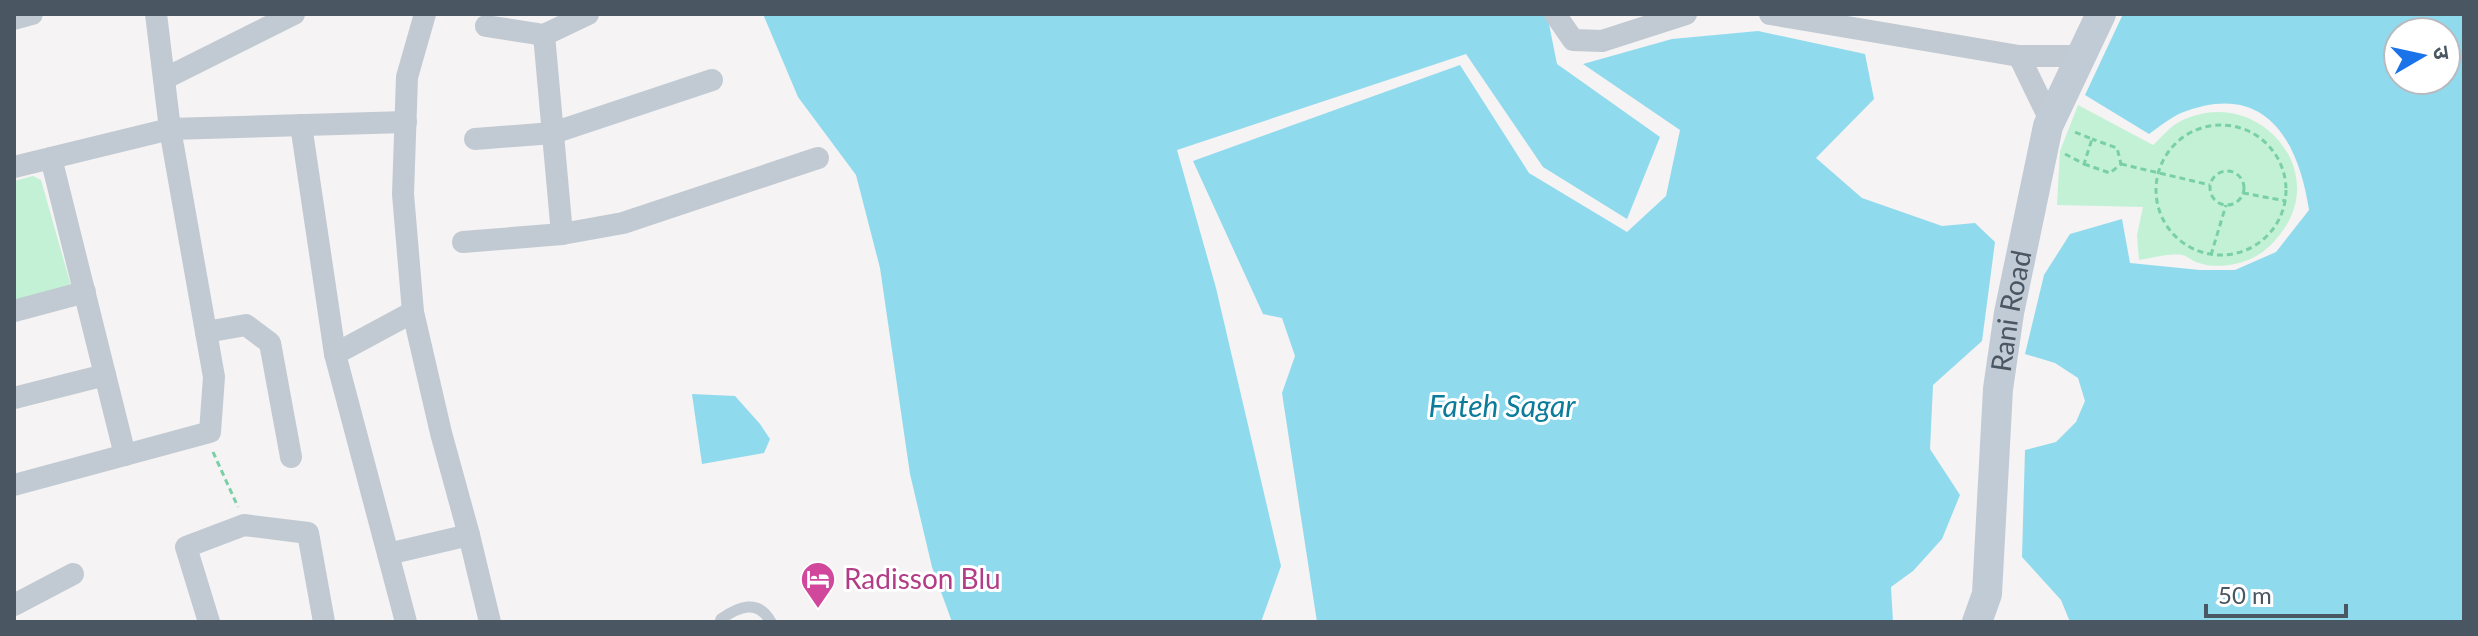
<svg xmlns="http://www.w3.org/2000/svg" width="2478" height="636" viewBox="0 0 2478 636" font-family="Lato,'Noto Sans Devanagari',sans-serif">
<rect width="100%" height="100%" fill="#f5f3f3"/>
<!-- green -->
<g fill="#c3f1d5">
<path d="M2078,105L2153,145C2162,137 2170,126 2181,121C2255,84 2331,169 2281,233C2272,245 2261,255 2248,260C2233,266 2214,268 2199,263C2193,262 2188,256 2182,255C2170,253 2152,258 2139,260L2137,235L2143,207L2057,205L2060,151Z"/>
<path d="M33,176L41,180L73,293L14,312V181Z"/>
</g>
<!-- water -->
<g fill="#90daee" fill-rule="evenodd">
<path d="M763,14H1547L1557,64L1660,137L1627,219L1543,167L1466,54L1177,150L1216,288L1281,566L1261,622H952L932,567L910,474L880,268L856,175L798,97Z"/>
<path d="M2123,14H2464V622H2070L2061,600L2022,557L2025,450L2056,442L2076,422L2085,401L2078,378L2055,363L2025,354L2044,275L2070,234L2122,219L2130,263L2200,270H2235L2276,252L2309,210C2298,137 2263,80 2181,113C2170,118 2159,127 2149,134L2085,95ZM2398,32H2446V80H2398Z"/>
<path d="M1758,31L1865,54L1874,99L1816,158L1862,198L1942,226L1975,223L1995,242L1982,341L1933,385L1930,449L1960,495L1942,539L1913,571L1891,587L1893,622H1317L1282,393L1295,356L1282,318L1263,314L1193,161L1460,65L1529,173L1627,232L1666,196L1680,130L1583,64L1672,39Z"/>
<path d="M692,394L735,396L760,424L770,439L764,453L702,464Z"/>
</g>
<g fill="none" stroke-linecap="round" stroke-linejoin="round">
<!-- path -->
<g stroke="#7ad0a6" stroke-width="3" stroke-dasharray="6 4" stroke-linecap="butt">
<circle cx="2221" cy="190" r="65"/>
<path d="M2065,154L2084,164L2092,139L2072,131"/>
<path d="M2084,164L2110,173L2121,164L2117,148L2092,139"/>
<path d="M2121,164L2210,185"/>
<circle cx="2227" cy="188" r="17"/>
<path d="M2243,193L2286,201"/>
<path d="M2211,255L2226,205"/>
<path d="M213,452L238,507"/>
</g>
<!-- lane -->
<path stroke="#c1cad2" stroke-width="11" d="M720,622L721,619C738,607 758,598 771,622"/>
<!-- street -->
<g stroke="#c1cad2" stroke-width="22">
<path d="M425,14L407,77L403,194L413,312L441,433L469,535"/>
<path d="M1555,14L1573,40L1602,41L1686,14"/>
<path d="M1770,14L2019,56H2080"/>
<path d="M14,19L32,14"/>
<path d="M486,26L544,35"/>
<path d="M2019,56L2050,120"/>
<path d="M164,79L294,14"/>
<path d="M301,125L335,354"/>
<path d="M475,139L553,133L712,80"/>
<path d="M51,158L125,455"/>
<path d="M14,167L170,129L406,122"/>
<path d="M562,234L544,35L588,14"/>
<path d="M463,242L562,234L623,223L818,158"/>
<path d="M14,311L85,292"/>
<path d="M206,332L246,325L270,343L291,457"/>
<path d="M14,398L105,375"/>
<path d="M14,485L210,432L214,377L170,129L156,14"/>
<path d="M388,554L335,354L413,312"/>
<path d="M14,605L73,574"/>
<path d="M209,622L186,547L244,525L308,533L324,622"/>
<path d="M406,622L388,554L469,535L490,622"/>
</g>
<!-- secondary -->
<path stroke="#c1cbd6" stroke-width="30" id="s1" d="M1977,622L1987,594L1998,389L2009,313L2048,126L2101,14"/>
</g>
<!-- icons -->
<defs>
<g id="hotel-pin" transform="scale(1.8)"><path d="M0 17L-7.5 6A9.5 9.5 0 1 1 7.5 6Z" fill="#d1479c" stroke="#fff"/><path d="M-6-4.5h1.5V1H6V5H4.5V3h-9V5H-6ZM-4 0a1.8 1.8 0 1 1 3.6 0ZM.5 0V-2.5h3Q6-2.5 6 0Z" fill="#fff"/></g>
</defs>
<g fill-rule="evenodd">
<use href="#hotel-pin" x="818" y="579"/>
</g>
<g text-anchor="middle" stroke-width="6" stroke-linejoin="round" paint-order="stroke">
<!-- street labels -->
<g font-size="28" fill="#4a5661" stroke="#fff">
<text dy="10" stroke="none"><textPath href="#s1" startOffset="314">Rani Road</textPath></text>
</g>
<!-- hotel labels -->
<g font-size="28" fill="#b23c85" stroke="#fff" text-anchor="start">
<text x="844" y="589">Radisson Blu</text>
</g>
<!-- water labels -->
<g font-size="30" font-style="italic" fill="#0c7c9b" stroke="#fff">
<text x="1502" y="417">Fateh Sagar</text>
</g>
</g>
<!-- border -->
<rect width="2478" height="636" fill="none" stroke="#4a5661" stroke-width="32"/>
<!-- north arrow -->
<g transform="translate(2422 56) rotate(81)"><circle r="38" fill="#ffffff" stroke="#b7bbc0" stroke-width="2"/>
<path d="M0-6L14 30L0 20L-14 30Z" fill="#1a73e8"/>
<text y="-12" font-size="22" font-weight="bold" text-anchor="middle" fill="#4a5661">उ</text>
</g>
<!-- scale -->
<path d="M2206 604v12h140v-12" fill="none" stroke="#4a5661" stroke-width="4"/>
<text x="2218" y="604" font-size="24" fill="#4a5661" stroke="#ffffff" stroke-width="6" paint-order="stroke">50 m</text>
</svg>
